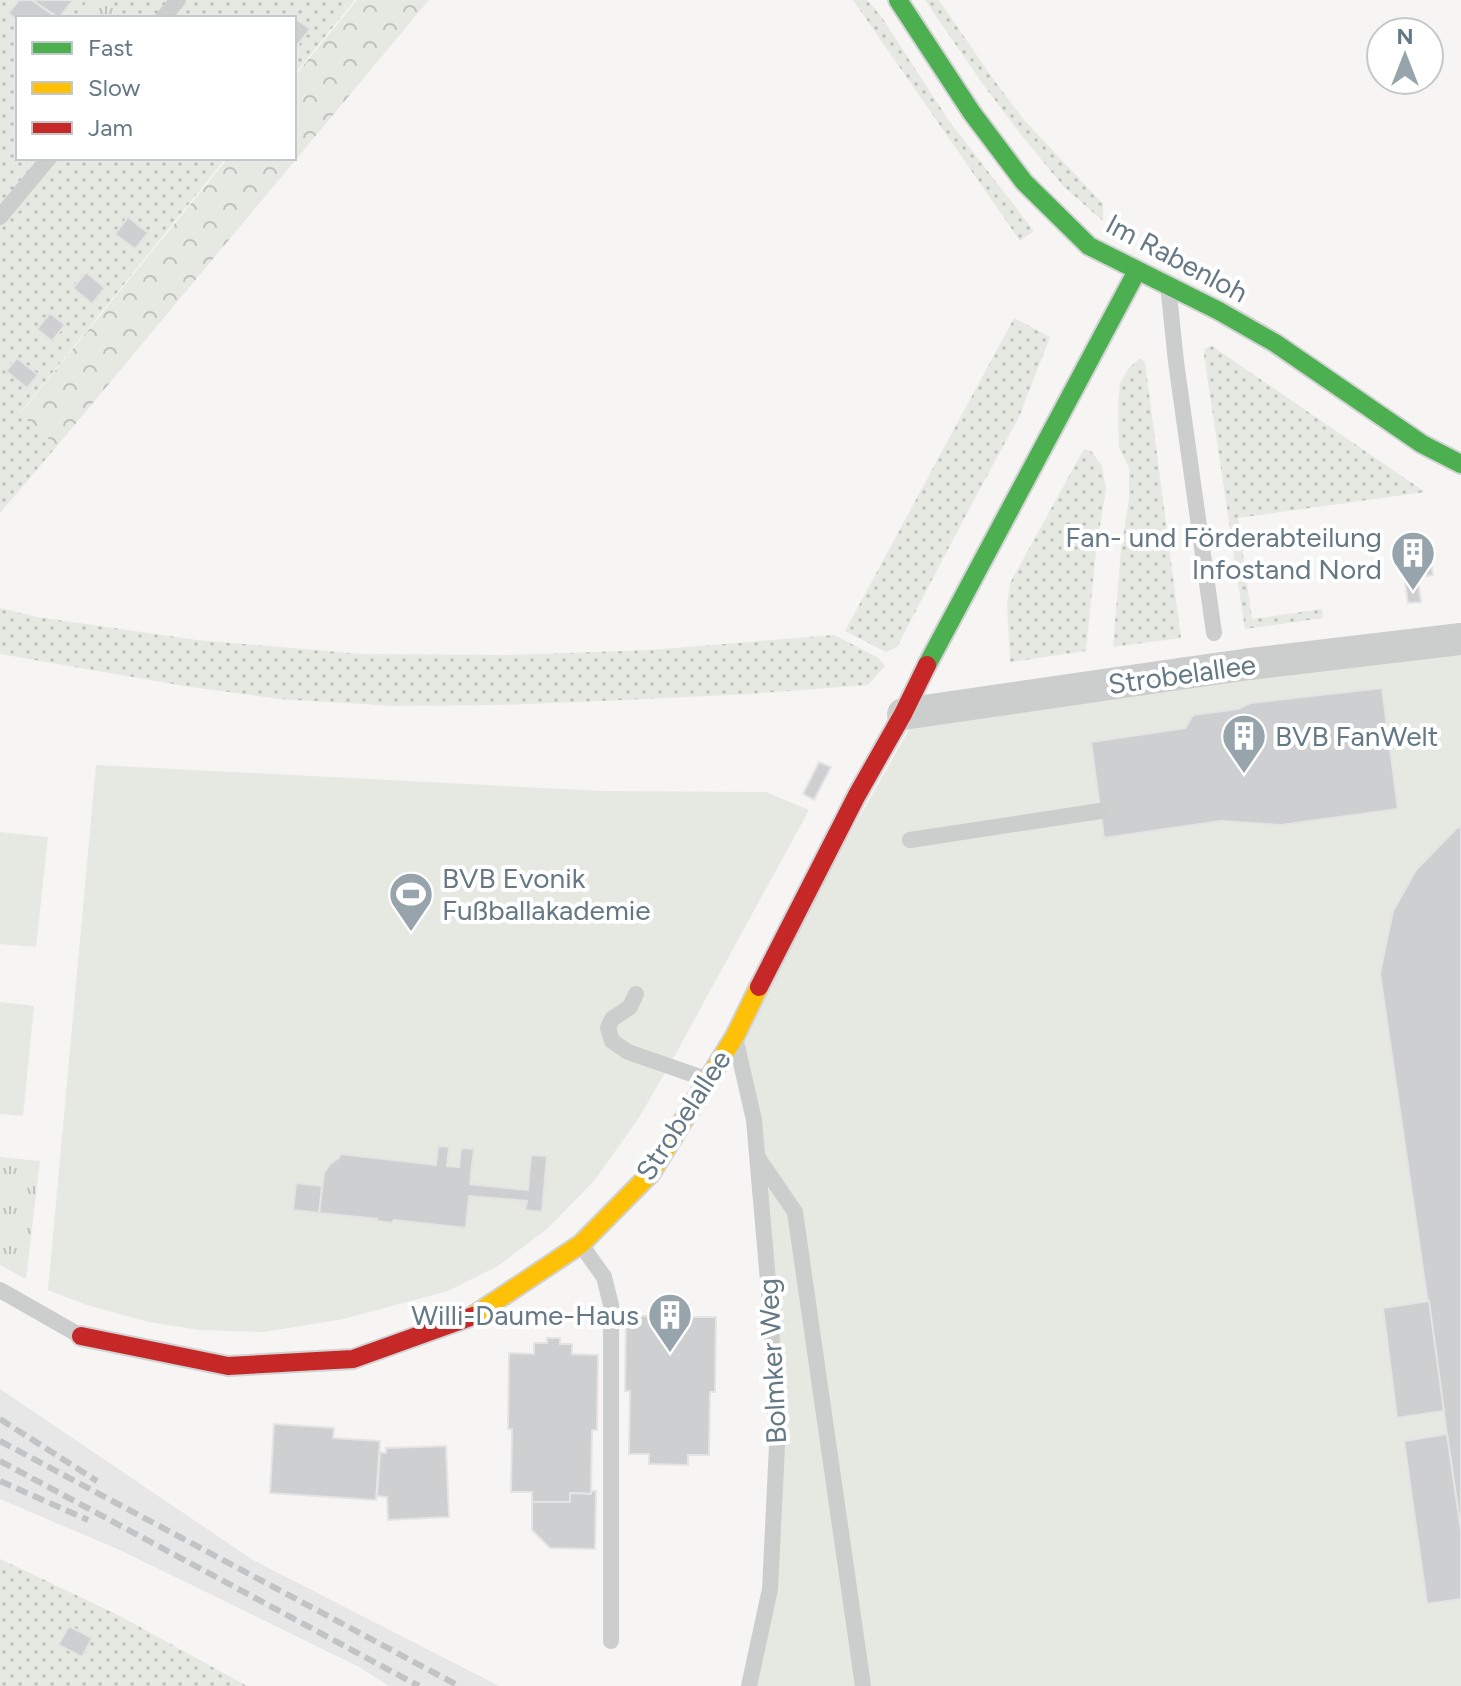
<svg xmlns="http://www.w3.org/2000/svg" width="1461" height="1686" viewBox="0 0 1461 1686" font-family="Figtree,sans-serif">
<defs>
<pattern id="grass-dots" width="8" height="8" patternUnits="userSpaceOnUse" patternTransform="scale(2)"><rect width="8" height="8" fill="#e6e8e2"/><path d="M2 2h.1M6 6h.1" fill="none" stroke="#bec1bd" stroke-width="1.8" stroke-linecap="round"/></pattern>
<pattern id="forest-crowns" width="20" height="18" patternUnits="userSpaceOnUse" patternTransform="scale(2)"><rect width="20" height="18" fill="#e6e8e2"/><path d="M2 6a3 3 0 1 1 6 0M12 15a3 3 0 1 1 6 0" fill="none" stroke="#bec1bd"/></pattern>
<pattern id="park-tufts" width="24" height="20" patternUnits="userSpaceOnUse" patternTransform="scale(2)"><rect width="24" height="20" fill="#e6e8e2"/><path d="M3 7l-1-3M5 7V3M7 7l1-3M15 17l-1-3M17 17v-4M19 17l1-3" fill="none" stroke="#bec1bd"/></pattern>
</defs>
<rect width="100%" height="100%" fill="#f6f5f4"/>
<!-- built -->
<path fill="#e6e7e6" d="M0,1389L253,1560L499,1686H389L359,1667L122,1551L0,1499Z"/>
<!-- grass -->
<g fill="url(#grass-dots)">
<path d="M0,0H355L294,75V18H18V158H226L20,413L57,446L0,513Z"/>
<path d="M853,0H867L881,16L949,121L1034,231L1020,241Z"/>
<path d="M925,0H939L991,76L1024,120L1103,204V221L1063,186L1022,136L982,83Z"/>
<path d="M1014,318L1050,337L1019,417L968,511L897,647L886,652L845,631Z"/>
<path d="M1212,346L1425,492L1238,518L1252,619L1322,609L1323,618L1245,629L1204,355L1205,348Z"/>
<path d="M1139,359H1142L1145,362L1181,638L1113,647L1121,550L1129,499V468L1119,447L1118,406L1120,383L1128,369Z"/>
<path d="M1084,449L1091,451L1102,466L1106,489L1096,551L1086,651L1010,662L1007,604L1010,583Z"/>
<path d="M0,608L37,617L197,640L362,654L509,655L650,650L834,635L879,658L885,666L868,685L750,694L602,701L500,705L395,706L279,699L184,686L0,654Z"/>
<path d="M0,1559L118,1615L247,1686H0Z"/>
</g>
<!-- forest -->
<path fill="url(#forest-crowns)" d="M357,0H429L57,446L20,414L228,158H294V77Z"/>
<!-- park -->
<g fill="url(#park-tufts)">
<path d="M88,0H103L125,18H75Z"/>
<path d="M0,1157L40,1161L26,1279L0,1265Z"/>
</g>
<!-- pitch -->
<g fill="#e6e8e2">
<path d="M1461,637V1686H749L770,1589L776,1415L767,1273L735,1036L919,712Z"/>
<path d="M96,765L602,791L766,792L809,810L669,1066L638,1119L594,1181L548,1228L498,1266L448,1291L343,1319L264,1332L199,1330L149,1322L87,1305L48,1290Z"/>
<path d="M0,832L48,837L36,947L0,944Z"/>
<path d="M0,1002L34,1006L23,1116L0,1114Z"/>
</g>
<!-- building -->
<g fill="#cecfd0" stroke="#e5e4e4" stroke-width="2">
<path d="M19,0H32L57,18H18V21L8,13Z"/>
<path d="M32,0H73L59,18Z"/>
<path d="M292,16L310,29L296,47L294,46V18H291Z"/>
<path d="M128,217L148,233L135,249L115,234Z"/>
<path d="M86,272L105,288L92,304L73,288Z"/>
<path d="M50,313L65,325L52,341L37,329Z"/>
<path d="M17,358L38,375L27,388L6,371Z"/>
<path d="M1429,547L1433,575L1406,580L1401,551Z"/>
<path d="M1418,580L1421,602L1408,603L1405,582Z"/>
<path d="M1382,688L1398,809L1281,825L1221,821L1104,838L1091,742L1185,728L1193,715L1238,709L1250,703Z"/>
<path d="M819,762L831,767L814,800L803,794Z"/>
<path d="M1461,826V1531L1380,973L1393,911L1416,870L1456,829Z"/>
<path d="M438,1146L449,1147L447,1166L459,1167L461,1148L474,1149L470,1184L528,1190L531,1155L547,1156L542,1212L525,1210L527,1201L469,1196L466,1228L394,1220L392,1223L377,1221V1219L319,1213L324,1173L330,1164L339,1158L340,1154L436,1165Z"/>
<path d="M296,1183L322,1186L319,1213L293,1210Z"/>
<path d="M664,1301H678V1305L690,1306V1317H716L715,1392H710L709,1455H688V1465L649,1464V1454H629L630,1391H625L626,1316H652V1305H664Z"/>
<path d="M1429,1301L1444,1411L1397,1418L1383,1308Z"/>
<path d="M547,1338H560V1344H572V1354L598,1355L597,1430H592L591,1494L570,1493V1502H532V1492H511L512,1429H508L509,1353L534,1354V1343H547Z"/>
<path d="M274,1424L334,1428L333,1438L380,1441L376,1500L270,1493Z"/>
<path d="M1447,1434L1461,1531V1599L1427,1604L1404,1441Z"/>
<path d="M446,1446L449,1517L388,1520L387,1497L377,1496L380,1452L386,1453V1448Z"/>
<path d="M591,1491H596L595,1549L550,1548L532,1530V1502H570V1493L591,1494Z"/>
<path d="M69,1626L92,1638L82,1657L58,1645Z"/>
</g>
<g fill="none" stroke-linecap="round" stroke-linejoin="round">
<!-- fast casing -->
<g stroke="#d1d2d3" stroke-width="22">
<g id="fast">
<path d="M898,0L972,113L1024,182L1089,246L1219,311L1275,343L1422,444L1461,464"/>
<path d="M927,665L1137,271"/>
</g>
</g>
<!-- slow casing -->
<g stroke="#d1d2d3" stroke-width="22">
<path id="slow" d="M473,1316L581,1244L651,1173L735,1036L759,987"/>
</g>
<!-- jam casing -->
<g stroke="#d1d2d3" stroke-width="22">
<g id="jam">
<path d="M759,987L857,795L903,714L927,665"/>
<path d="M81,1336L228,1366L353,1359L473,1316"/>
</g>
</g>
<!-- lane -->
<g stroke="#cccdcd" stroke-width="16">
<path d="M163,18L178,0"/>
<path d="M0,217L49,158"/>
<path d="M1169,294L1176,362L1214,633"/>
<path d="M910,840L1100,811"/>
<path d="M636,994L630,1007L612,1019L608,1028L612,1041L628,1052L706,1079"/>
<path d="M737,1046L754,1120L770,1304L777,1446L770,1589L749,1686"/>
<path d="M758,1158L795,1212L863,1686"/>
<path d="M582,1246L604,1277L611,1305V1641"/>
<path d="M0,1290L79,1335"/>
</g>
<!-- street -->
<g stroke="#cccdcd" stroke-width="32">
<path d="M1250,664L1461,639"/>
<path d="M903,714L1186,673"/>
</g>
<!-- fast -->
<use href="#fast" stroke="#4caf50" stroke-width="18"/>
<!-- slow -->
<use href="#slow" stroke="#ffc107" stroke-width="18"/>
<!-- jam -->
<use href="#jam" stroke="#c62828" stroke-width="18"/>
<!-- rail -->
<g stroke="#c1c3c4" stroke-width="6" stroke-dasharray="12 6" stroke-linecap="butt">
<path d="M0,1419L97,1481"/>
<path d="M0,1441L459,1686"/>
<path d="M0,1461L419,1686"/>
<path d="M0,1481L88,1520"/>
</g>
<!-- street-bridge -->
<path stroke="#cccdcd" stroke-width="32" d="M1186,673L1250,664"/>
</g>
<!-- icons -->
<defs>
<g id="building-pin" transform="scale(2.3)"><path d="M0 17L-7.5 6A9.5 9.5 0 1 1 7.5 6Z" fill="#97a4ac" stroke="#fff"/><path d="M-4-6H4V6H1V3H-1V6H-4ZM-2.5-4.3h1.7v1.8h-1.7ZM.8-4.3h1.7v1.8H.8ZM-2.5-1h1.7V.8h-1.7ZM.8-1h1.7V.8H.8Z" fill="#fff"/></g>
<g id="stadium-pin" transform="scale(2.3)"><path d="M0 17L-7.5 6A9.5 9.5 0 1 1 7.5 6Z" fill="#97a4ac" stroke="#fff"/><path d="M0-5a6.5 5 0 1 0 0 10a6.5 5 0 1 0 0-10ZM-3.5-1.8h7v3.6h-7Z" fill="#fff"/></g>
</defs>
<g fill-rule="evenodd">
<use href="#building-pin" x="1413" y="553"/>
<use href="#building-pin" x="1244" y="736"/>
<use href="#stadium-pin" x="411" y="894"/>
<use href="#building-pin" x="670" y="1315"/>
</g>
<g text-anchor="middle" stroke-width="8" stroke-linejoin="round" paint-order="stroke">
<!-- street labels -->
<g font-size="28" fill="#647985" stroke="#fff">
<text transform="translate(1177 258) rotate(28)" y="10">Im Rabenloh</text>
<text transform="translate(1182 674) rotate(-8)" y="10">Strobelallee</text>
<text transform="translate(683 1115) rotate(-57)" y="10">Strobelallee</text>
<text transform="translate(772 1361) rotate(-93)" y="10">Bolmker Weg</text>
</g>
<!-- poi labels -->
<g font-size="28" fill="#647985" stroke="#fff" text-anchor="end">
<text x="1382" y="547">Fan- und Förderabteilung<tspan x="1382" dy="32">Infostand Nord</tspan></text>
<text x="1275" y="746" text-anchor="start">BVB FanWelt</text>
<text x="442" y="888" text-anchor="start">BVB Evonik<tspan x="442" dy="32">Fußballakademie</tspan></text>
<text x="639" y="1325">Willi-Daume-Haus</text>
</g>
</g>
<!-- legend -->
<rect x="16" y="16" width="280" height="144" fill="#ffffff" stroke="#c1c9ce" stroke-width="2"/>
<rect x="32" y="42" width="40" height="12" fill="#4caf50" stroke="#c1c9ce" stroke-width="2"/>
<text x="88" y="56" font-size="24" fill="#647985">Fast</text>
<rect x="32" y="82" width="40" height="12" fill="#ffc107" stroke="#c1c9ce" stroke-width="2"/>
<text x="88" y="96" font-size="24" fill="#647985">Slow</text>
<rect x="32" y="122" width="40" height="12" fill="#c62828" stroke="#c1c9ce" stroke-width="2"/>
<text x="88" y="136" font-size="24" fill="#647985">Jam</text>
<!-- north arrow -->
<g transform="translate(1405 56)"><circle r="38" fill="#ffffff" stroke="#c1c9ce" stroke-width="2"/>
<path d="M0-6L14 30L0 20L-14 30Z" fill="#97a4ac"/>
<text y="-12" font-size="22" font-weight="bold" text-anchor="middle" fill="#647985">N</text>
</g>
</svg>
